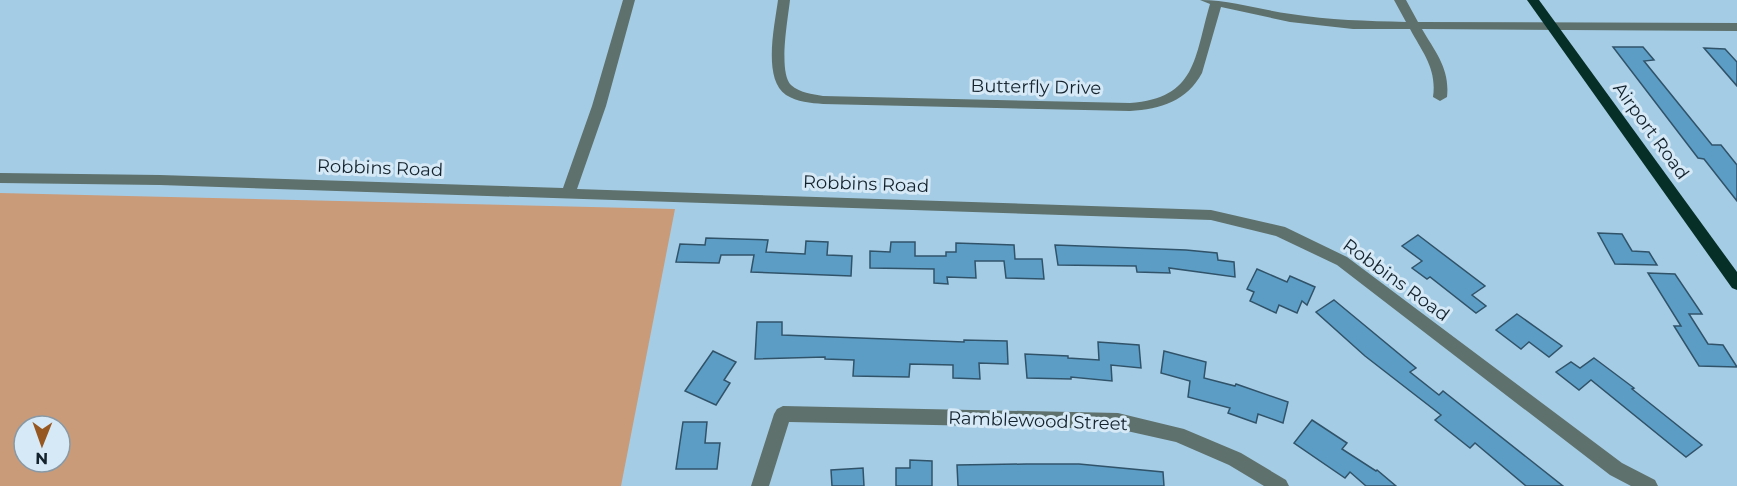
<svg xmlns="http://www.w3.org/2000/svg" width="1737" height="486" viewBox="0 0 1737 486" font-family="Montserrat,sans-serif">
<rect width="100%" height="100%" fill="#a5cce5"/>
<!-- green -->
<path fill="#ca9b79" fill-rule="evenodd" d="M0,193L675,209L621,486H0ZM24,426H60V462H24Z"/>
<!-- building -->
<g fill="#5c9dc5" stroke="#305369" stroke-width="1.5">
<path d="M1613,47H1643L1654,60L1644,61L1712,145H1721L1737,165V201L1704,159L1698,158Z"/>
<path d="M1704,48L1725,49L1737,62V86Z"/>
<path d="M1598,233L1622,234L1632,251L1649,252L1657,265L1615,264Z"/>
<path d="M1418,235L1485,286L1472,295L1486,306L1476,313L1430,277L1427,279L1412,268L1422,261L1402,246Z"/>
<path d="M706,238L768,240L766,252L805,254L806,241L828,242L827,255L852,256L851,276L751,272L754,255H721L719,263L676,262L680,244L705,245Z"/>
<path d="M891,242H915V256H946V252H956V243L1014,245L1015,259H1042L1044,279L1006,278L1004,261H975L976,278L947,277L948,284L934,283V269L870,268V251L890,252Z"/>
<path d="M1055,245L1186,250L1217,253L1218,260L1234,262L1235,277L1169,268L1170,273L1137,272L1136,266L1058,265Z"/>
<path d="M1257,269L1287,282L1290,276L1315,287L1307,305L1302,301L1297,313L1279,305L1276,313L1250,301L1254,292L1247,289Z"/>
<path d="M1648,273L1675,274L1702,314H1689L1708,344L1723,345L1737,367L1699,366L1674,326H1681Z"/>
<path d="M1334,300L1416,368L1410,372L1439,395L1443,391L1563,486H1526L1475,443L1470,448L1435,420L1441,415L1365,356L1316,312Z"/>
<path d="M1517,314L1562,346L1549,357L1529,342L1521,349L1496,330Z"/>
<path d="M757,322H782V335L964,342V340L1007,341L1008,364L979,363L980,379L953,378V365L910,364L909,377L853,376L854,360L825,359V357L755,359Z"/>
<path d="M1098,342L1139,345L1141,368L1111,365L1112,381L1071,377V379L1027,378L1025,354L1068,356V358L1099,360Z"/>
<path d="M713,351L736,362L724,380L730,383L716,405L685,391Z"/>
<path d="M1164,351L1206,362L1204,378L1235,386L1236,384L1288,402L1283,423L1258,414L1256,423L1228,413L1230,408L1188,397L1190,381L1161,373Z"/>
<path d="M1594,358L1634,388L1632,389L1702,445L1686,457L1591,380L1579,390L1556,372L1571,362L1580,368Z"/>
<path d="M1312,420L1347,443L1342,449L1376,471L1377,470L1396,486H1366L1350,472L1345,478L1294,443Z"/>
<path d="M683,422H707L705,443H720L717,469H676Z"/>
<path d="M910,460L932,461V486H896V468H910Z"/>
<path d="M1026,464H1079L1163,472L1164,486H958L957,465Z"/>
<path d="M863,468L864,486H832L831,470Z"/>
</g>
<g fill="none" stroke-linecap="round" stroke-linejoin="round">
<!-- minor -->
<g fill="#5e716c" fill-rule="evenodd">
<path d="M623,0H635L606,106L577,189L1211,210L1285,227L1347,257L1622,463L1655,480L1658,486H1631L1610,475L1337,265L1276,236L1211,220L160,185L0,183V173L160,175L563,188L592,106Z"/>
<path d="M778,0H790C788,19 778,72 791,85C800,93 812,94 823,96L1130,103C1197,98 1194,58 1210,4L1200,0C1232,0 1260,10 1291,14C1329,20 1367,21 1406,22L1394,0H1406L1418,22L1737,23V31L1422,29C1436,53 1450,69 1447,97L1440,101L1433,97C1437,69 1423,53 1410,29H1353L1290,22L1221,7L1202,73C1187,101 1161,109 1130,111L823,104C811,103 797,102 786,95C762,79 775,24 778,0Z"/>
<path d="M783,406L1118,413L1184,429L1241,453L1286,480L1289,486H1264L1229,465L1176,442L1118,429L789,422L769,486H751L774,414L777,409Z"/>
</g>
<!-- major -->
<path fill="#052f27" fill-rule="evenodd" d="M1527,0H1539L1737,272V290L1732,288Z"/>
</g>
<g text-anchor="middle" stroke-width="6" stroke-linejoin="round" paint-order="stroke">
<!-- street labels -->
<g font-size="18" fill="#13222c" stroke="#d6e9f6">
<text transform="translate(1036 87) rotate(1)" y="6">Butterfly Drive</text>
<text transform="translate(1651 131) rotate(54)" y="6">Airport Road</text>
<text transform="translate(380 168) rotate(2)" y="6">Robbins Road</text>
<text transform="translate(866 184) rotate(2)" y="6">Robbins Road</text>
<text transform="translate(1396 280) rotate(36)" y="6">Robbins Road</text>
<text transform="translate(1038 421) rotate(2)" y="6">Ramblewood Street</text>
</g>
</g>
<!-- north arrow -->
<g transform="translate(42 444) rotate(181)"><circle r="28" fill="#d6e9f6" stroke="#8899a5" stroke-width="1.5"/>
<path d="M0-4.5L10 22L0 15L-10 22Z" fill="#975720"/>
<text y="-9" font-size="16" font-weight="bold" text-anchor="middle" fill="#13222c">N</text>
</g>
</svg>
